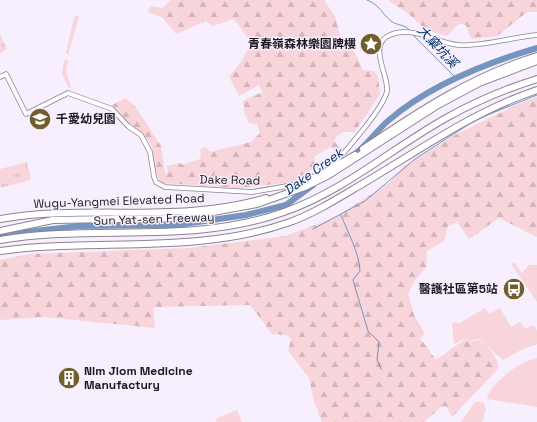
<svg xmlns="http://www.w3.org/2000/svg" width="537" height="422" viewBox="0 0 537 422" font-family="'Space Grotesk','Noto Sans TC',sans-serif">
<defs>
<pattern id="forest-firs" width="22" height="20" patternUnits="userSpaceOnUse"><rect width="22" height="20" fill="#f8d4db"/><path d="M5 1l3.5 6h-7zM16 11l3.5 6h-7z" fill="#d4b5bc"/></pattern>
<pattern id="park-tufts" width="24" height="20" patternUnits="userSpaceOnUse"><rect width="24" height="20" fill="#f8d4db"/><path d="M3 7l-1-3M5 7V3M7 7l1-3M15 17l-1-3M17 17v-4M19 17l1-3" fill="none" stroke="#d4b5bc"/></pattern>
</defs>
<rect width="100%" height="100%" fill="#f7effd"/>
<!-- green -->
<g fill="#f8d4db">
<path d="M77,15L79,17L68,55L66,53L74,17Z"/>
<path d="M67,59L68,61L66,72L71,86L69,88L62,74L64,60Z"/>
<path d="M514,262L522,273L529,265H537V302L511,264Z"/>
<path d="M485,308L489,314L500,308L511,327L520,322L525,329L534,325L537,331V344L521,350L503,360L479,339L470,341L463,339L454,344L452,324L456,322L458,324Z"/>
<path d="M537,358V407L487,399C491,382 521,361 537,358Z"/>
<path d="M475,402H483L486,409L482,422H461Z"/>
<path d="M237,410L242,422H217L215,419Z"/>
</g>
<!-- forest -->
<g fill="url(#forest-firs)">
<path d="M171,0H324L335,16L341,39L354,51L363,70L374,71L378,76L380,94L354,133C344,130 339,132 334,141L340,148L335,150L330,147L314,157L317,166L294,182L239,188L163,183C151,174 156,158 151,145C146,135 137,130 129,123C123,117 119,110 112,105L126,98L135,106L161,146L165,173L168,172L167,166L181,163L182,165L200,159L201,155L200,149L206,147L210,152L251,142L260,133L257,124L249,123L243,109L244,107L242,101L263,92L259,85L239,96L229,77L241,62L250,45L248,38L234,19L212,26L206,21L176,34L162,17L148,12L150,6L162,8Z"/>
<path d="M388,0H537V12H527L497,36L471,39L466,25C455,21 455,30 447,36L426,30L411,16Z"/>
<path d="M537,97V237L499,218L469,239L457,222L448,226L444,241L427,251L426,267L414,281L408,295L415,317L425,334L420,338L436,360L464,340L471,342L479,340C489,348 499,357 498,369L452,417L446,406L441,407L424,422H322L314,401L309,378L288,351L291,339L287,335L272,334L250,305L153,307L155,328L44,317L0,320V260L29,254L189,248L285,236L332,219L389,183L404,166L455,135L520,103Z"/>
</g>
<!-- park -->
<g fill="url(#park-tufts)">
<path d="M0,34L7,49L0,53Z"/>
<path d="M27,162L31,180L0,188V169Z"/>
</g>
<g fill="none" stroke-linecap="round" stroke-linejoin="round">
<!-- stream -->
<g stroke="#7595bf" stroke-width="1">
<path d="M367,0C380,5 381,13 391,21C397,26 406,24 410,31"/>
<path d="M412,34L457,79"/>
<path d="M480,118L537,95"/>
<path d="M341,215C348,233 359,252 360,271L353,280L368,331L379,342L377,360L381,369"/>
<path d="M313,229L365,201L415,159L477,119"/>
</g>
<!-- river -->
<g stroke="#7595bf" stroke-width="6">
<path d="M351,157C366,147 375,132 389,120C430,85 486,63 537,48"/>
<path d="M0,235L79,226L177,225L246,215L286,205L313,185"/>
</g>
<!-- minor casing -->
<g stroke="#8c8393" stroke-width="5.5">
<g id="minor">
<path d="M0,77L6,74L26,114L68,93L112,109L128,126L141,135L150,152L154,177L156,182L165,187L252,192L299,184L315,176"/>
<path d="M331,167C344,153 384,108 387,91C389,76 367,44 390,35C412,25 437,43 458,45C480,47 514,37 537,35"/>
</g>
</g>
<!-- highway casing -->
<g stroke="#8c8393" stroke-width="8">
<g id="highway">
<path d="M363,149C419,111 472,76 537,56"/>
<path d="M313,179L355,155"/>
<path d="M0,219C88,204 179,224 266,198"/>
<path d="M0,231L53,220L180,218L257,204L305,187L329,175L438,105L479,83L537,61"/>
<path d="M0,240C94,224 193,245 284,212C344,191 391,149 446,118C475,102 505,89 537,79"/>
<path d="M0,251C96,238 197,255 290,222C312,214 332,202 352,190C413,155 469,113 537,90"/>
</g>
</g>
<!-- minor -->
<use href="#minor" stroke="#fff" stroke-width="4"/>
<!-- highway -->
<use href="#highway" stroke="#fff" stroke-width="6"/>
</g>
<!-- icons -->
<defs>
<g id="sight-disc" transform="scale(1.15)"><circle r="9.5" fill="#715e2c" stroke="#f7effd"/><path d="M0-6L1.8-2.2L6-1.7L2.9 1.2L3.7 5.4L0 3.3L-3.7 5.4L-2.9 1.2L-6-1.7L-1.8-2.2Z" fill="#fff"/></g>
<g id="school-disc" transform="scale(1.15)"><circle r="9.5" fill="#715e2c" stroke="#f7effd"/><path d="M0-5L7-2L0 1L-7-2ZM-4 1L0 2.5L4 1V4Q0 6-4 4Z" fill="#fff"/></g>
<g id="bus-disc" transform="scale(1.15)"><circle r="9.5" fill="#715e2c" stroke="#f7effd"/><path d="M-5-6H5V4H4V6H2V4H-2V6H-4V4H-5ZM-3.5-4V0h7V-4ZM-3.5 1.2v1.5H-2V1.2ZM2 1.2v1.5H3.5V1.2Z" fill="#fff"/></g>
<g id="building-disc" transform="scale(1.15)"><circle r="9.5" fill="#715e2c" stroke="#f7effd"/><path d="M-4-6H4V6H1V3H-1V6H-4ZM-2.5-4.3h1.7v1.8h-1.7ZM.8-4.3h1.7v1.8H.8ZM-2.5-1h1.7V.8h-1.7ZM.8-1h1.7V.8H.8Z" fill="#fff"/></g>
</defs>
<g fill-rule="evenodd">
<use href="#sight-disc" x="371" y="44"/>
<use href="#school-disc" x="40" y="119"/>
<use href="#bus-disc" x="514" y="289"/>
<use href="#building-disc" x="69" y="378"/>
</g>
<g text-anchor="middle" stroke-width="3" stroke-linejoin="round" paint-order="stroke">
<!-- poi labels -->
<g font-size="12" font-weight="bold" fill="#1c181e" stroke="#f7effd" text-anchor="end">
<text x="356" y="48">青春嶺森林樂園牌樓</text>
<text x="56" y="123" text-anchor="start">千愛幼兒園</text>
<text x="498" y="293">醫護社區第5站</text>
<text x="84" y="375" text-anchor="start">Nim Jiom Medicine<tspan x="84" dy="14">Manufactury</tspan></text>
</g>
<!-- street labels -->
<g font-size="12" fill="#1c181e" stroke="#f7effd">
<text transform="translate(230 180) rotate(1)" y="4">Dake Road</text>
<text transform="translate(119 201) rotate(-2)" y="4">Wugu-Yangmei Elevated Road</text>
<text transform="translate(154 219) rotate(-2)" y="4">Sun Yat-sen Freeway</text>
</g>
<!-- water labels -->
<g font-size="13" font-style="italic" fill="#003064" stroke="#f7effd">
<text transform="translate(438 46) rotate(47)" y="5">大窠坑溪</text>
<text transform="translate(313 171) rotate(-36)" y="5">Dake Creek</text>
</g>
</g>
</svg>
